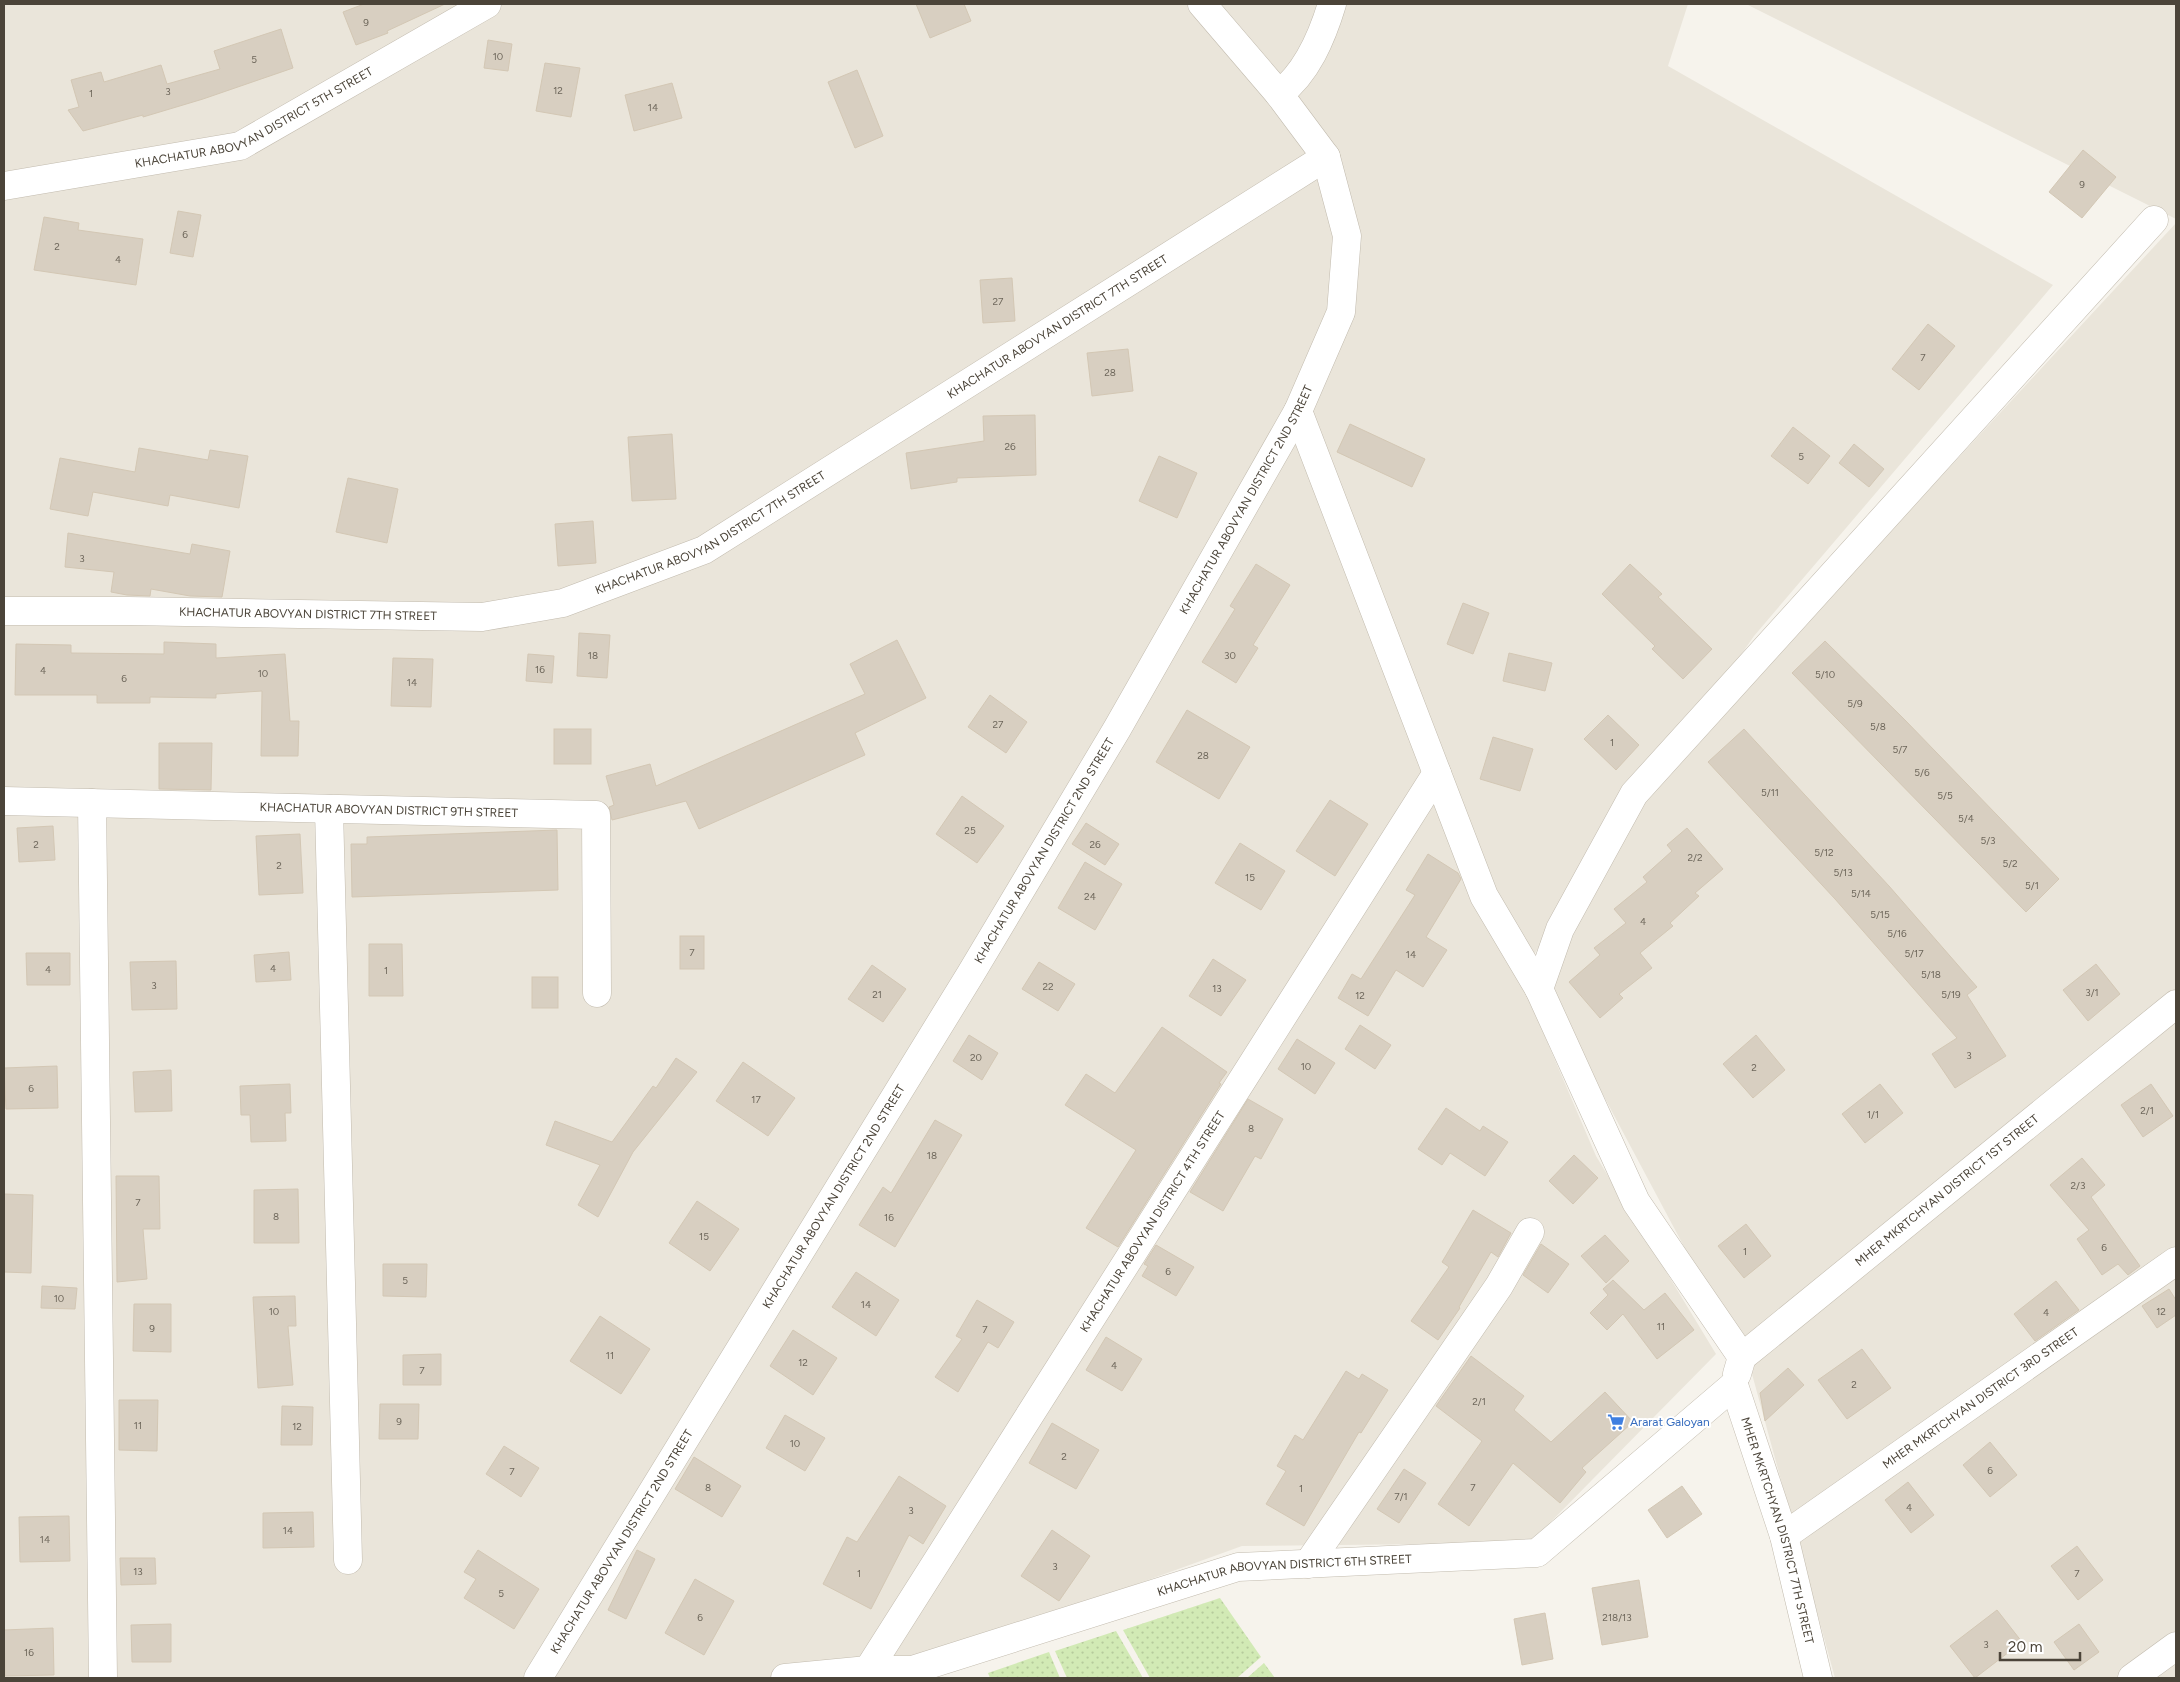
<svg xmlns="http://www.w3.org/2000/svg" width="2180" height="1682" viewBox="0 0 2180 1682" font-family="Figtree,sans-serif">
<defs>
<pattern id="grass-dots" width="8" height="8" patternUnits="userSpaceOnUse" patternTransform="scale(1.25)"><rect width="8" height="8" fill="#d2eab5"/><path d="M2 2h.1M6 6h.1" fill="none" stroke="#b6ca9c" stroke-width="1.8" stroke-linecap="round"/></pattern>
</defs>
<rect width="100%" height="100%" fill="#f6f3ec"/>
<!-- residential -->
<g fill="#eae5da">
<path d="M4,4H1688L1668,66L2053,285L1754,636L1519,976L1596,1156L1716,1354L1530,1543L1242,1546L877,1678H4Z"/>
<path d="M1746,4H2176V219Z"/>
<path d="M2176,223V1678H1835L1752,1374L1545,986L1645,796Z"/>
</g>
<!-- grass -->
<g fill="url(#grass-dots)">
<path d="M1220,1598L1261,1657L1237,1678H1150L1123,1630Z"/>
<path d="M1116,1631L1143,1678H1067L1055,1651Z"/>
<path d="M1049,1652L1060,1678H990L988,1673Z"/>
<path d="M1264,1663L1275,1678H1247Z"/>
</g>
<!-- building -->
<g fill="#d8cfc1" stroke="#d3c7b4">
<path d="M364,4H445L387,31L388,33L356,45L343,12Z"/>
<path d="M916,4H964L971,21L930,38Z"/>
<path d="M281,29L293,68L203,99L143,117V115L83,131L68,110L79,107L71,80L101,72L104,82L161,65L167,84L220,69L214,51Z"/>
<path d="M488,40L512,44L508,71L484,68Z"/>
<path d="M545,63L580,68L571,117L536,111Z"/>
<path d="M857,70L883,136L855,148L828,82Z"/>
<path d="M672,83L682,118L634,131L625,95Z"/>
<path d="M2083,150L2116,177L2082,218L2049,192Z"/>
<path d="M178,211L201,215L193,257L170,253Z"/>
<path d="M44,217L79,223L78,230L143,239L136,285L34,270Z"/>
<path d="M1012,278L1015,321L983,323L980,280Z"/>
<path d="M1928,324L1955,346L1919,390L1892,369Z"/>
<path d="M1128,349L1133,391L1092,396L1087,353Z"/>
<path d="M1035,415L1036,475L957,478V482L911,489L906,453L984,441L983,416Z"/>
<path d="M1350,424L1425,459L1412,487L1337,452Z"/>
<path d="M1793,427L1830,456L1808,484L1771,456Z"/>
<path d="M672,434L676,499L632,501L628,437Z"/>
<path d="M1854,444L1884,469L1869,487L1839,463Z"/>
<path d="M139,448L208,460L210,450L248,456L239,508L170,495L168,506L93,492L88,516L50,509L60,458L135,472Z"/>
<path d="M1159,456L1197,473L1177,518L1139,501Z"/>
<path d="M348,478L398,489L387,543L336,532Z"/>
<path d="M593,521L596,563L558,566L555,524Z"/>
<path d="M68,533L190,554L192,544L230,551L222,597L190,596L151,589L150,596L127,595L111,592L114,572L65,567Z"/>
<path d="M1256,564L1290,585L1253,645L1258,648L1236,683L1202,662L1235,609L1230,606Z"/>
<path d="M1630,564L1662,594L1658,597L1712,649L1683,679L1652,649L1655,646L1602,594Z"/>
<path d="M1463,603L1489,613L1473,654L1447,644Z"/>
<path d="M579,633L610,635L607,678L577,676Z"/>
<path d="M897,640L926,698L855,733L865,755L699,829L686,801L612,820L609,807L614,805L606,776L650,764L656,786L865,694L850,664Z"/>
<path d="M1825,641L1905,720L2059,879L2026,912L1792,673Z"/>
<path d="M164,642L216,644V658L285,654L290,721H299L298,756H261L262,691L216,694V698L150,697V703H97V695H15L16,644L71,645V653L164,654Z"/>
<path d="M1509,653L1552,663L1545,691L1503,681Z"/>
<path d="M528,654L554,656L552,683L526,681Z"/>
<path d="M393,658L433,659L431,707L391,706Z"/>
<path d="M990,695L1027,722L1006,753L968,727Z"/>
<path d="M1187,710L1250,747L1219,799L1156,762Z"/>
<path d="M1608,715L1639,745L1616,770L1584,739Z"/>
<rect x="554" y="729" width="37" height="35"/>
<path d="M1744,729L1889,886L1977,987L1967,995L2006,1056L1955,1088L1932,1054L1957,1038L1835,899L1708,762Z"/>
<path d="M1493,737L1533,749L1520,791L1480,779Z"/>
<path d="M159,743H212L211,790L159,789Z"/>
<path d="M962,796L1004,826L977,863L936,834Z"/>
<path d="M1330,800L1368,824L1335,876L1296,851Z"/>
<path d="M1086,823L1119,844L1105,865L1072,844Z"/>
<path d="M53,826L55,860L19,862L17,828Z"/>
<path d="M1687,828L1723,869L1695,893L1699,896L1670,923L1673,926L1640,953L1652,968L1619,994L1623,998L1600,1018L1569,982L1600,955L1594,948L1626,923L1614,909L1647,882L1643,877L1672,851L1667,845Z"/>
<path d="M557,830L558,890L352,897L351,844H367V837Z"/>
<path d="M300,834L303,893L259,895L256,836Z"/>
<path d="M1240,843L1285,871L1261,910L1215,883Z"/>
<path d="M1428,854L1458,873L1461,879L1426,937L1447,950L1423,987L1396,970L1368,1016L1338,998L1352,974L1361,979L1415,895L1406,890Z"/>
<path d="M1085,862L1122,884L1095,930L1058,908Z"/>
<rect x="680" y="936" width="24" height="33"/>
<path d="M369,944H402L403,996H369Z"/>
<path d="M289,952L291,980L256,982L254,955Z"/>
<path d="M26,953H70V985H27Z"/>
<path d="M1213,959L1246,980L1221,1016L1189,996Z"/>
<path d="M176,961L177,1009L132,1010L130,962Z"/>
<path d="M1039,962L1075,984L1058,1011L1022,989Z"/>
<path d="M2096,964L2120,994L2088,1021L2063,990Z"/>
<path d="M872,965L906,989L883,1022L848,999Z"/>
<rect x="532" y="977" width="26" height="31"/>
<path d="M1360,1025L1391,1045L1375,1069L1345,1049Z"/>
<path d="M1162,1027L1227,1072L1219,1083L1221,1084L1118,1247L1086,1228L1136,1150L1065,1105L1086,1074L1115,1093Z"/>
<path d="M969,1035L998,1053L982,1080L953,1061Z"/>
<path d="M1756,1035L1785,1070L1753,1098L1723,1064Z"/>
<path d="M1297,1039L1335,1063L1315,1094L1278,1069Z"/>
<path d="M676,1058L697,1072L633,1152L598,1217L578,1205L600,1165L546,1145L555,1121L612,1142L653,1086L656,1088Z"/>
<path d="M743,1062L795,1098L768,1136L716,1101Z"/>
<path d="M57,1066L58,1108L6,1109L4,1068Z"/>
<path d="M171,1070L172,1111L135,1112L133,1072Z"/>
<path d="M290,1084L291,1113H285L286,1141L251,1142L250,1115H241L240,1086Z"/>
<path d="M1880,1084L1903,1113L1865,1143L1842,1114Z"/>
<path d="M2151,1084L2173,1116L2143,1137L2121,1105Z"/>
<path d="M1248,1099L1283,1119L1261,1159L1255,1156L1223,1211L1190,1192Z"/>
<path d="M1446,1108L1480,1131L1483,1126L1508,1142L1485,1176L1450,1153L1442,1165L1418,1149Z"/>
<path d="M935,1120L962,1135L895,1247L859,1225L883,1187L891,1193Z"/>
<path d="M1574,1155L1598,1178L1573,1204L1549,1181Z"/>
<path d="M2082,1158L2105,1185L2091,1197L2140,1266L2128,1275L2118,1264L2102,1275L2077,1239L2089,1230L2050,1185Z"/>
<path d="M116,1176H159L160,1229H143L147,1279L117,1282Z"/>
<path d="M298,1189L299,1243H254V1190Z"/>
<path d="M4,1194L33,1195L31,1273L4,1272Z"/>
<path d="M697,1201L739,1229L710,1271L669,1243Z"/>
<path d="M1473,1210L1511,1233L1498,1257L1491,1252L1459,1307L1460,1308L1438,1340L1411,1321L1449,1267L1442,1262Z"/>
<path d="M1746,1224L1771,1256L1744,1278L1718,1246Z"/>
<path d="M1605,1235L1629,1261L1606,1283L1581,1256Z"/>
<path d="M1541,1244L1569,1264L1548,1293L1523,1275Z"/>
<path d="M1156,1245L1194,1267L1176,1296L1142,1276L1148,1266L1144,1264Z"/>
<path d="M383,1264H427L426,1297L383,1296Z"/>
<path d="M856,1272L899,1300L876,1336L832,1307Z"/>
<path d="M1613,1280L1644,1310L1665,1293L1694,1330L1657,1359L1623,1314L1607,1330L1590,1313L1608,1295L1603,1289Z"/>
<path d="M2056,1281L2079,1310L2035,1341L2014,1314Z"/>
<path d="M42,1286L77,1288L75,1309L41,1308Z"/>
<path d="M2169,1289L2176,1300V1315L2157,1328L2142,1306Z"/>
<path d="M295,1296L296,1326H288L293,1385L258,1388L253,1297Z"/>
<path d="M977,1300L1014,1322L998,1348L988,1342L958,1392L935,1377L962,1339L956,1336Z"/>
<path d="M134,1304H171V1352L133,1351Z"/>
<path d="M600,1316L650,1349L621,1394L570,1361Z"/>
<path d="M793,1330L837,1358L813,1395L770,1366Z"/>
<path d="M1106,1337L1142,1359L1122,1391L1086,1370Z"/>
<path d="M1862,1349L1891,1388L1847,1419L1818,1380Z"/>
<path d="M441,1354V1385H403V1355Z"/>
<path d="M1471,1356L1524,1396L1514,1410L1551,1442L1605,1392L1633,1422L1582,1468L1586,1472L1560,1503L1513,1463L1469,1526L1438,1504L1482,1441L1436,1406Z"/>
<path d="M1788,1368L1804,1385L1765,1421L1760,1393Z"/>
<path d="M1346,1371L1359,1379L1362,1374L1388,1390L1361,1433L1359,1432L1304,1526L1266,1504L1286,1471L1277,1466L1295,1435L1303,1440Z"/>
<path d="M119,1400H158L157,1451L119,1450Z"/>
<path d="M380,1404H419L418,1439H379Z"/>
<path d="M282,1406L313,1407L312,1445H281Z"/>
<path d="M785,1415L825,1438L805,1471L766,1448Z"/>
<path d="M1052,1423L1099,1450L1076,1489L1029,1463Z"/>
<path d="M1990,1442L2017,1475L1990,1497L1963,1465Z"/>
<path d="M504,1446L539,1468L521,1497L486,1474Z"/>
<path d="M694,1457L741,1486L722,1517L675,1489Z"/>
<path d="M1404,1469L1426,1483L1399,1523L1377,1509Z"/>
<path d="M899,1476L946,1506L923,1544L909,1535L871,1609L823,1584L847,1537L857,1542Z"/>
<path d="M1908,1482L1934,1515L1911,1533L1885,1500Z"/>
<path d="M1682,1486L1702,1514L1667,1538L1648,1510Z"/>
<path d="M313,1512L314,1547L263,1548V1513Z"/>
<path d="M69,1516L70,1561L20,1562L19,1517Z"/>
<path d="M1052,1530L1090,1556L1059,1601L1021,1576Z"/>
<path d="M2077,1546L2103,1580L2078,1600L2051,1566Z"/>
<path d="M478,1550L539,1589L514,1629L464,1598L476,1579L464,1572Z"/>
<path d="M637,1550L655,1559L626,1619L608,1610Z"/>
<path d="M120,1558H155L156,1584L121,1585Z"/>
<path d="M695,1579L734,1601L704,1655L665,1633Z"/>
<path d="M1639,1580L1648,1637L1602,1645L1592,1588Z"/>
<path d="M1997,1610L2022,1642L1975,1678L1950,1646Z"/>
<path d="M1545,1613L1553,1659L1522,1665L1514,1619Z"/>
<path d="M171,1624V1662H132L131,1625Z"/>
<path d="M2079,1624L2099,1652L2074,1670L2054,1642Z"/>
<path d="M53,1628L54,1675L5,1676L4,1630Z"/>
</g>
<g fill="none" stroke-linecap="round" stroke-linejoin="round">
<!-- minor casing -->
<g stroke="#c2bbae" stroke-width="29">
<g id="minor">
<path d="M1279,94C1307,73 1322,37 1332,4"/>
<path id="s1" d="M4,186L240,146L487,4"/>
<path d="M1298,411L1484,896L1539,989"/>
<path id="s2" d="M4,611H128L482,617L563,603L704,550L1326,157"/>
<path id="s3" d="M4,801L596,815L597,993"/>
<path d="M92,803L103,1678"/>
<path d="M329,809L348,1560"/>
<path d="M1742,1357L1636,1202L1539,989L1560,929L1634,794L2154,220"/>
<path id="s4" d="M1737,1374L1742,1357L2176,1004"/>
<path id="s5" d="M1734,1385L1784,1536L1818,1678"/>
<path id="s6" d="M1784,1536L2176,1261"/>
<path d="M1308,1564L1499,1286L1530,1232"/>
<path id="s7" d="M868,1670L1437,773"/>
<path id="s8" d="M538,1678L970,975L1117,729L1298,411L1341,312L1347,236L1326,157L1279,94L1202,4"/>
<path id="s9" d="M785,1678L868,1670H912L1238,1567L1537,1553L1734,1385"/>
<path d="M2132,1678L2176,1646"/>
</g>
</g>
<!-- minor -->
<use href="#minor" stroke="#fff" stroke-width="28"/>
</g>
<!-- icons -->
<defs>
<g id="supermarket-bare" transform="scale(1.35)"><path d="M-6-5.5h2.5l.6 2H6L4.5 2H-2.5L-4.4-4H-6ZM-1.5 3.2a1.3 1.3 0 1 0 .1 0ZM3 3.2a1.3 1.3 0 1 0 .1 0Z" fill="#3f7fe0" stroke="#fff" stroke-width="2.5" paint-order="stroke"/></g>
</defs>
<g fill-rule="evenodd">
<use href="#supermarket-bare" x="1616" y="1422"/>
</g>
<g text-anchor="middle" stroke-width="4" stroke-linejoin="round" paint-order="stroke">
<!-- number labels -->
<g font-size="10" fill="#6e675b">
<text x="366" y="26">9</text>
<text x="498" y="60">10</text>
<text x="254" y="63">5</text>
<text x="558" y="94">12</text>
<text x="168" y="95">3</text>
<text x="91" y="97">1</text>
<text x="653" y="111">14</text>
<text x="2082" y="188">9</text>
<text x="185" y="238">6</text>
<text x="57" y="250">2</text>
<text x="118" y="263">4</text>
<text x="998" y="305">27</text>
<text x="1923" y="361">7</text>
<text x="1110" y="376">28</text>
<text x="1010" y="450">26</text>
<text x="1801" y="460">5</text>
<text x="82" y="562">3</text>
<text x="593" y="659">18</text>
<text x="1230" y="659">30</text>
<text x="540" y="673">16</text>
<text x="43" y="674">4</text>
<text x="263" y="677">10</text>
<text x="1825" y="678">5/10</text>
<text x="124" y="682">6</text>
<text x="412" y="686">14</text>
<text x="1855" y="707">5/9</text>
<text x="998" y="728">27</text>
<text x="1878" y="730">5/8</text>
<text x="1612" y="746">1</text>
<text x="1900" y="753">5/7</text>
<text x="1203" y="759">28</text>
<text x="1922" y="776">5/6</text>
<text x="1770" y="796">5/11</text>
<text x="1945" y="799">5/5</text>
<text x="1966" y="822">5/4</text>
<text x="970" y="834">25</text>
<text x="1988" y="844">5/3</text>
<text x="36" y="848">2</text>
<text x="1095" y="848">26</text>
<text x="1824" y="856">5/12</text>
<text x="1695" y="861">2/2</text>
<text x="2010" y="867">5/2</text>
<text x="279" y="869">2</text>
<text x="1843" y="876">5/13</text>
<text x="1250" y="881">15</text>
<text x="2032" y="889">5/1</text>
<text x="1861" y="897">5/14</text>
<text x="1090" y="900">24</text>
<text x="1880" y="918">5/15</text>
<text x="1643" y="925">4</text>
<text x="1897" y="937">5/16</text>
<text x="692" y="956">7</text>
<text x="1914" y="957">5/17</text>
<text x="1411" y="958">14</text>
<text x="273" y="972">4</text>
<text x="48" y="973">4</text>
<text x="386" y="974">1</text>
<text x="1931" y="978">5/18</text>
<text x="154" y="989">3</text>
<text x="1048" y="990">22</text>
<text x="1217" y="992">13</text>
<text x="2092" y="996">3/1</text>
<text x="877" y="998">21</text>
<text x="1951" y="998">5/19</text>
<text x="1360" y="999">12</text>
<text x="1969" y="1059">3</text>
<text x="976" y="1061">20</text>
<text x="1306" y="1070">10</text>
<text x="1754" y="1071">2</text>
<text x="31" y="1092">6</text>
<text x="756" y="1103">17</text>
<text x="2147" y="1114">2/1</text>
<text x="1873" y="1118">1/1</text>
<text x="1251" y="1132">8</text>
<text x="932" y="1159">18</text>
<text x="2078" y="1189">2/3</text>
<text x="138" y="1206">7</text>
<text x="276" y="1220">8</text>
<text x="889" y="1221">16</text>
<text x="704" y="1240">15</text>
<text x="2104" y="1251">6</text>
<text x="1745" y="1255">1</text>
<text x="1168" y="1275">6</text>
<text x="405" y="1284">5</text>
<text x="59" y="1302">10</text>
<text x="866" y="1308">14</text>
<text x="274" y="1315">10</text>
<text x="2161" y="1315">12</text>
<text x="2046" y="1316">4</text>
<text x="1661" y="1330">11</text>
<text x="152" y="1332">9</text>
<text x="985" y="1333">7</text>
<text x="610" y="1359">11</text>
<text x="803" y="1366">12</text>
<text x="1114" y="1369">4</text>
<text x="422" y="1374">7</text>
<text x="1854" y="1388">2</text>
<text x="1479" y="1405">2/1</text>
<text x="399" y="1425">9</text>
<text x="138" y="1429">11</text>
<text x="297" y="1430">12</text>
<text x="795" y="1447">10</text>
<text x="1064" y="1460">2</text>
<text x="1990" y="1474">6</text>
<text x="512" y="1475">7</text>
<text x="708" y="1491">8</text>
<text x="1473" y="1491">7</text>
<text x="1301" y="1492">1</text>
<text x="1401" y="1500">7/1</text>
<text x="1909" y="1511">4</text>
<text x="911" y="1514">3</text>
<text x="288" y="1534">14</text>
<text x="45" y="1543">14</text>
<text x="1055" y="1570">3</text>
<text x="138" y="1575">13</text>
<text x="859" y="1577">1</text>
<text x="2077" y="1577">7</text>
<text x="501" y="1597">5</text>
<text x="700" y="1621">6</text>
<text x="1617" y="1621">218/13</text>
<text x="1986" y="1648">3</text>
<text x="29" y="1656">16</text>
</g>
<!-- street labels -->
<g font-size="12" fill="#4b4439" stroke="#fff">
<text dy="4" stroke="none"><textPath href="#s1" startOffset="262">KHACHATUR ABOVYAN DISTRICT 5TH STREET</textPath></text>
<text dy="4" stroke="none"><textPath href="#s2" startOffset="1129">KHACHATUR ABOVYAN DISTRICT 7TH STREET</textPath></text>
<text dy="4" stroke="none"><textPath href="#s8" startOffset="1375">KHACHATUR ABOVYAN DISTRICT 2ND STREET</textPath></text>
<text dy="4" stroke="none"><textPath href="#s2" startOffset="724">KHACHATUR ABOVYAN DISTRICT 7TH STREET</textPath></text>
<text dy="4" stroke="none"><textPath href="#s2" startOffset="304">KHACHATUR ABOVYAN DISTRICT 7TH STREET</textPath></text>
<text dy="4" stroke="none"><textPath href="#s3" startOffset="385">KHACHATUR ABOVYAN DISTRICT 9TH STREET</textPath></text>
<text dy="4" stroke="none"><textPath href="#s8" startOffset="970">KHACHATUR ABOVYAN DISTRICT 2ND STREET</textPath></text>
<text dy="4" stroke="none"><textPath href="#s4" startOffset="282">MHER MKRTCHYAN DISTRICT 1ST STREET</textPath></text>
<text dy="4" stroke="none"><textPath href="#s8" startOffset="565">KHACHATUR ABOVYAN DISTRICT 2ND STREET</textPath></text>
<text dy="4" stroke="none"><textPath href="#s7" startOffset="531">KHACHATUR ABOVYAN DISTRICT 4TH STREET</textPath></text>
<text dy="4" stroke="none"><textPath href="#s6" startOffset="240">MHER MKRTCHYAN DISTRICT 3RD STREET</textPath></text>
<text dy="4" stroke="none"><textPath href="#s5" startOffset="152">MHER MKRTCHYAN DISTRICT 7TH STREET</textPath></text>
<text dy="4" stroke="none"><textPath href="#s8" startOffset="160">KHACHATUR ABOVYAN DISTRICT 2ND STREET</textPath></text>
<text dy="4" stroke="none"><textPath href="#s9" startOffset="514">KHACHATUR ABOVYAN DISTRICT 6TH STREET</textPath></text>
</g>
<!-- shop labels -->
<g font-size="12" fill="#366cbe" stroke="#fff" text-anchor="start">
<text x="1630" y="1426">Ararat Galoyan</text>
</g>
</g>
<!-- border -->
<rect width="2180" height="1682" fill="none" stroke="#4b4439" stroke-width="10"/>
<!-- scale -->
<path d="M2000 1652v8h80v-8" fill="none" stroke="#4b4439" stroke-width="2.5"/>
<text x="2008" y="1652" font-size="15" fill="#4b4439" stroke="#ffffff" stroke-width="4" paint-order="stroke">20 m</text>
</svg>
